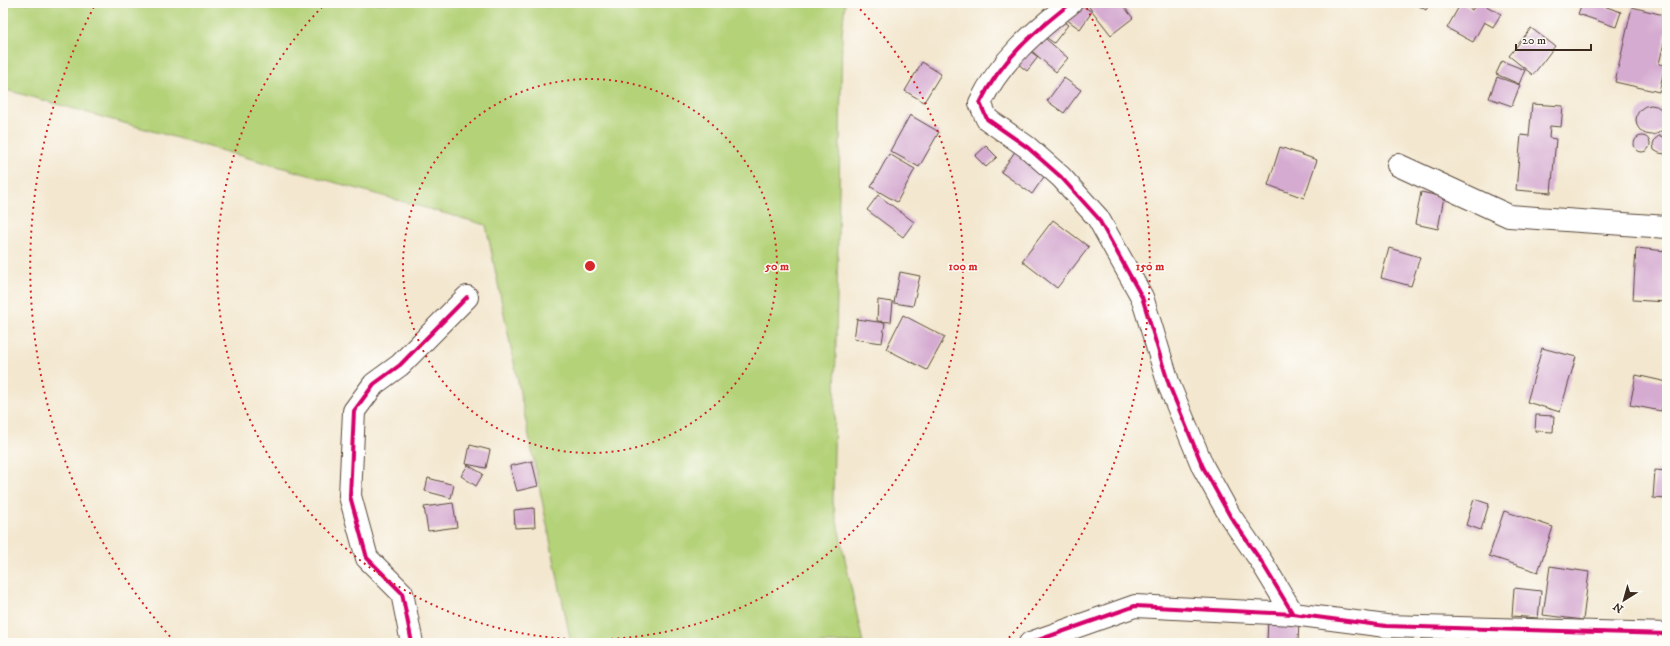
<svg xmlns="http://www.w3.org/2000/svg" width="1670" height="646" viewBox="0 0 1670 646" font-family="'IM FELL DW Pica',serif">
<rect width="100%" height="100%" fill="#fdfcf7"/>
<filter id="ink" filterUnits="userSpaceOnUse"><feTurbulence type="fractalNoise" baseFrequency=".025" numOctaves="2"/><feDisplacementMap in="SourceGraphic" scale="8" xChannelSelector="R" yChannelSelector="G"/><feConvolveMatrix kernelMatrix="1 2 1 2 8 2 1 2 1" color-interpolation-filters="sRGB"/></filter>
<filter id="wash" filterUnits="userSpaceOnUse"><feTurbulence type="fractalNoise" baseFrequency=".012" numOctaves="4" result="noise"/><feDisplacementMap in="SourceGraphic" scale="16" xChannelSelector="R" yChannelSelector="G"/><feGaussianBlur stdDeviation="0.9" result="paint"/><feColorMatrix in="noise" values="0 0 0 0 0 0 0 0 0 0 0 0 0 0 0 0 0 1.4 0 .05"/><feComposite in="paint" operator="in"/></filter>
<g filter="url(#wash)">
<rect width="100%" height="100%" fill="#f3e7cf"/>
<!-- green -->
<path fill="#b4d278" stroke="#787e4b" d="M3,3H845L842,34L833,503L863,643H571L486,225L3,89Z"/>
<g id="blocks">
<!-- building -->
<g fill="#d5abd1">
<path d="M1079,3L1092,12L1080,29L1067,20Z"/>
<path d="M1086,3H1121L1133,18L1111,35Z"/>
<path d="M1414,3H1430L1426,10Z"/>
<path d="M1461,3L1472,10L1476,3H1481L1501,14L1493,27L1484,22L1473,42L1447,28Z"/>
<path d="M1582,3H1602L1601,5L1621,12L1616,27L1578,14Z"/>
<path d="M1632,7L1667,16V30L1659,64L1665,65L1659,92L1615,82Z"/>
<path d="M1057,17L1068,25L1054,43L1043,35Z"/>
<path d="M1531,28L1555,46L1533,75L1509,56Z"/>
<path d="M1038,32L1068,58L1056,72L1026,46Z"/>
<path d="M1023,46L1038,57L1027,71L1013,60Z"/>
<path d="M1502,61L1525,70L1519,84L1496,74Z"/>
<path d="M922,62L941,74L924,102L905,91Z"/>
<path d="M1497,77L1520,85L1512,106L1489,98Z"/>
<path d="M1064,78L1081,90L1064,113L1047,101Z"/>
<path d="M1532,104L1563,106L1561,127L1550,126L1549,138L1556,139L1551,193L1516,190L1521,135L1529,136Z"/>
<circle cx="1651" cy="120" r="15"/>
<path d="M910,115L939,132L919,167L890,151Z"/>
<path d="M1659,136L1667,137V152L1665,154L1659,153L1654,150L1653,144L1655,139Z"/>
<circle cx="1642" cy="144" r="8"/>
<path d="M986,146L997,157L986,167L975,156Z"/>
<path d="M1280,147L1317,160L1304,198L1268,185Z"/>
<path d="M1016,150L1048,171L1032,194L1001,172Z"/>
<path d="M889,154L915,169L897,202L871,187Z"/>
<path d="M1421,192L1444,197L1438,229L1415,224Z"/>
<path d="M878,195L914,222L903,237L867,210Z"/>
<path d="M1053,220L1089,247L1057,288L1022,261Z"/>
<path d="M1389,248L1420,257L1411,286L1381,278Z"/>
<path d="M1636,248L1667,251V302L1633,300Z"/>
<path d="M900,272L920,276L913,306L894,303Z"/>
<path d="M878,300L893,302L891,322L877,321Z"/>
<path d="M903,315L945,337L927,370L886,349Z"/>
<path d="M857,319L885,323L882,343L854,339Z"/>
<path d="M1542,348L1576,357L1560,412L1527,402Z"/>
<path d="M1636,375L1667,382L1661,411L1630,405Z"/>
<path d="M1536,415L1554,416L1553,432L1535,431Z"/>
<path d="M470,445L490,450L486,468L466,464Z"/>
<path d="M532,461L538,486L517,491L510,466Z"/>
<path d="M468,465L483,474L476,486L461,476Z"/>
<path d="M1655,470L1667,471V499L1653,498Z"/>
<path d="M428,478L454,485L451,498L425,491Z"/>
<path d="M1474,499L1489,504L1481,530L1466,525Z"/>
<path d="M453,503L457,527L428,531L424,507Z"/>
<path d="M534,508L535,527L515,528L514,510Z"/>
<path d="M1504,511L1553,527L1538,572L1489,556Z"/>
<path d="M1550,566L1589,572L1583,620L1543,615Z"/>
<path d="M1514,588L1541,591L1538,618L1512,616Z"/>
<path d="M1268,618L1299,621L1298,643H1267Z"/>
</g>
</g>
</g>
<g filter="url(#ink)">
<use href="#blocks" fill-opacity="0" stroke="#574639" stroke-width="1"/>
<g fill="none" stroke-linecap="round" stroke-linejoin="round">
<!-- minor casing -->
<g stroke="#574639" stroke-width="24">
<g id="minor">
<path d="M1071,3C1035,31 1000,61 980,103L987,119L1027,147L1061,177L1098,218L1142,297L1169,385L1203,467L1230,516L1261,561L1293,614"/>
<path d="M1398,165L1509,216L1667,227"/>
<path d="M412,643L402,593L367,558L350,496L354,411L374,384L400,365L467,297"/>
<path d="M1030,643L1135,606L1293,614L1386,626L1667,634"/>
</g>
</g>
<!-- minor -->
<use href="#minor" stroke="#fff" stroke-width="22"/>
<!-- cycleway casing -->
<g stroke="#fdfcf7" stroke-width="6">
<g id="cycleway">
<path d="M1071,3C1035,31 1000,61 980,103L987,119L1027,147L1061,177L1098,218L1142,297L1169,385L1203,467L1230,516L1261,561L1293,614"/>
<path d="M412,643L402,593L367,558L350,496L354,411L374,384L400,365L467,297"/>
<path d="M1030,643L1135,606L1293,614L1386,626L1667,634"/>
</g>
</g>
<!-- cycleway -->
<use href="#cycleway" stroke="#d6006c" stroke-width="4"/>
</g>
</g>
<!-- distance rings -->
<g fill="none" stroke="#d62828" stroke-width="2" stroke-dasharray="2 4">
<circle cx="590" cy="266" r="187"/>
<path d="M856 5A373 373 0 1 1 324 5"/>
<path d="M174 641A560 560 0 0 1 96 3M1084 3A560 560 0 0 1 1006 641"/>
</g>
<circle cx="590" cy="266" r="6" fill="#d62828" stroke="#fdfcf7" stroke-width="2"/>
<g font-size="12" text-anchor="middle" font-weight="bold" fill="#d62828" stroke="#fdfcf7" stroke-width="3" stroke-linejoin="round" paint-order="stroke">
<text x="777" y="270">50 m</text>
<text x="963" y="270">100 m</text>
<text x="1150" y="270">150 m</text>
</g>
<!-- margin -->
<rect width="1670" height="646" fill="none" stroke="#fdfcf7" stroke-width="16"/>
<!-- north arrow -->
<g transform="translate(1624 600) rotate(217)" stroke="#fdfcf7" stroke-width="3" paint-order="stroke">
<path d="M0-3L7 15L0 10L-7 15Z" fill="#3b2a1e"/>
<text y="-6" font-size="11" font-weight="bold" text-anchor="middle" fill="#3b2a1e">N</text>
</g>
<!-- scale -->
<path d="M1516 44v6h75v-6" fill="none" stroke="#3b2a1e" stroke-width="2"/>
<text x="1522" y="44" font-size="12" fill="#3b2a1e" stroke="#fdfcf7" stroke-width="3" paint-order="stroke">20 m</text>
</svg>
